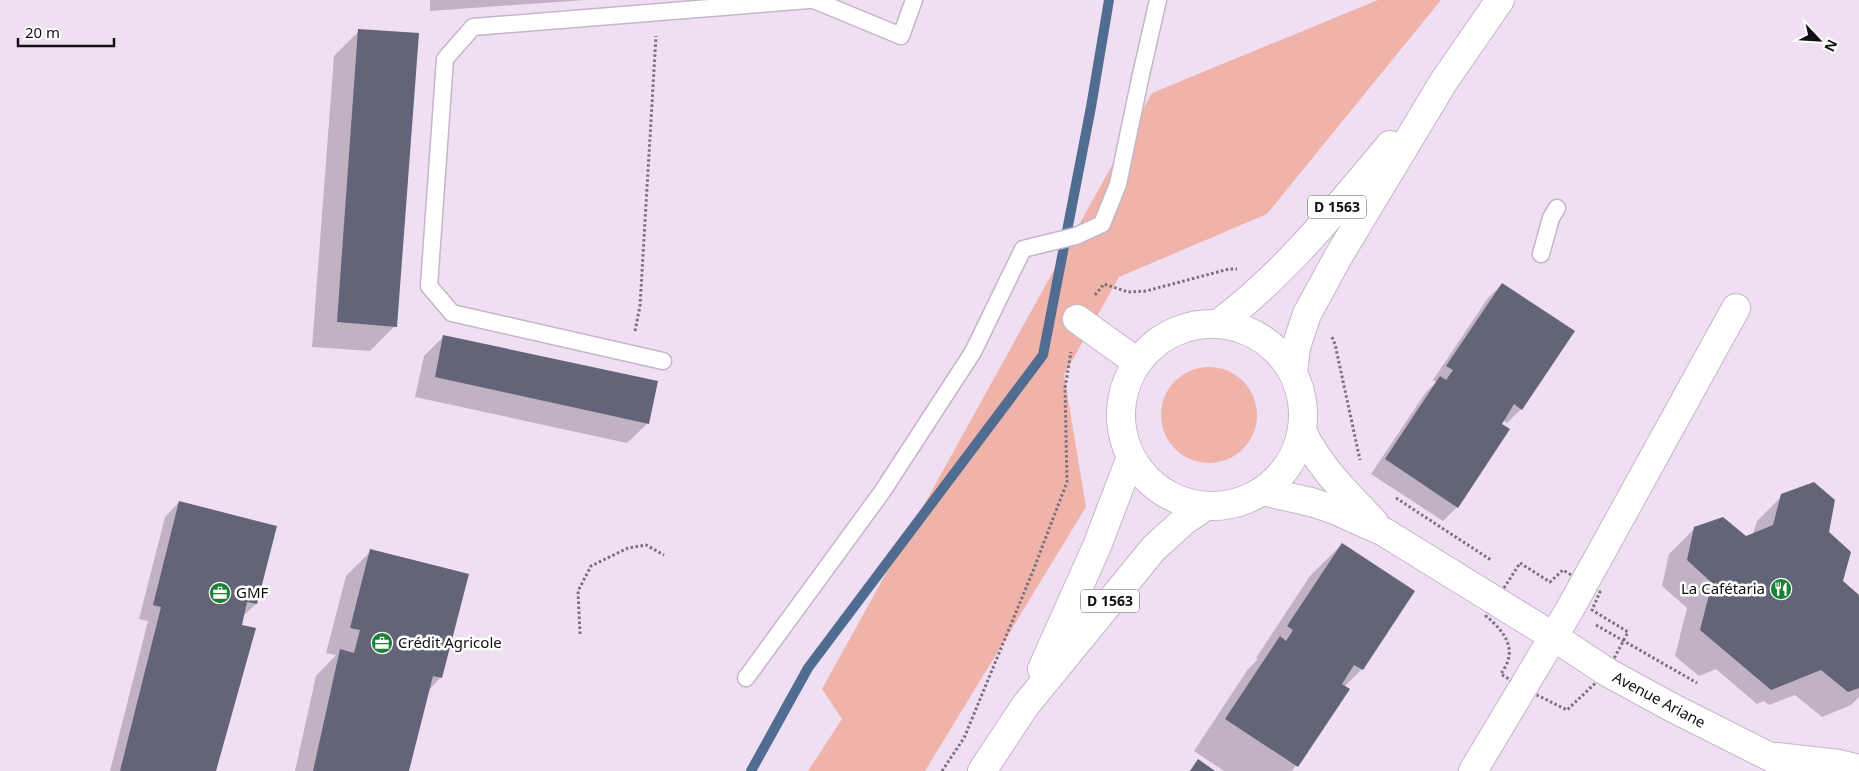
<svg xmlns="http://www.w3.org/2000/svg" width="1859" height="771" viewBox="0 0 1859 771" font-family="'Noto Sans',sans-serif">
<rect width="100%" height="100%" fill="#f0dff3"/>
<!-- green -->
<g fill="#efb3a9">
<path d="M1378,0H1441L1267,214L1119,277L1064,375L1086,507L925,771H808L842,719L822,689L1152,93Z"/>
<circle cx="1209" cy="415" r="48"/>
</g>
<!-- shadow -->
<g fill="#0003">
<path d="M430,0H585L430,11Z"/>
<path d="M359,31L395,326L370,351L312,347L334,56Z"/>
<path d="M1502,284L1521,409L1507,423L1503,420L1457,507L1443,521L1371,474L1426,392L1436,382L1433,380L1488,298Z"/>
<path d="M444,336L648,423L627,443L415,397L424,356Z"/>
<path d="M1782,496L1827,532L1841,581L1859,597V697L1851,705L1822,717L1795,695L1769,705L1764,701L1757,704L1716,669L1699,676L1675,656L1687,608L1662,586L1669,554L1695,528L1745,537L1753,534L1757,521Z"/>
<path d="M179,502L256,604L242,617L215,771H110L148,621L139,619L165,517Z"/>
<path d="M1342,544L1413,592L1362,669L1344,687L1348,689L1292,771H1224L1194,751L1248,669L1258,659L1256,658L1310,576Z"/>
<path d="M371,551L441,677L428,691L408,771H295L316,676L336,655L326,653L346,576Z"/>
</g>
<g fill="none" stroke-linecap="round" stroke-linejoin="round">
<!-- stream -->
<path stroke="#506d91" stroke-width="10" d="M751,771L808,668L1043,355L1091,107L1109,0"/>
</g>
<!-- building -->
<g fill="#646479">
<path d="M358,29L419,33L397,327L337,322Z"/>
<path d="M1502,283L1575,331L1522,410L1514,404L1502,424L1510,429L1458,508L1385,459L1440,376L1446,380L1453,370L1446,366Z"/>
<path d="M443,335L658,381L649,424L435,377Z"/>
<path d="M1814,482L1835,500L1829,532L1851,552L1843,581L1859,595V688L1848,692L1821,670L1771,690L1700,630L1712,583L1687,560L1694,527L1723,517L1746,536L1773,525L1781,494Z"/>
<path d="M179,501L277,526L257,604L247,602L242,625L256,628L216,771H120L161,607L153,605Z"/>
<path d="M1342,543L1415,591L1363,670L1354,665L1342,684L1350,689L1298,767L1225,719L1280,636L1286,641L1293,630L1287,626Z"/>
<path d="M370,549L469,574L442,678L433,676L409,771H313L340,649L354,653L360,630L350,628Z"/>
<path d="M1198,759L1215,771H1190Z"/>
</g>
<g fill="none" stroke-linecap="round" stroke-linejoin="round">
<!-- lane casing -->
<g stroke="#c5b5c9" stroke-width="19">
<g id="lane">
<path d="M814,0L901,36L914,0"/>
<path d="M1541,254L1551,218L1557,208"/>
<path d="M663,361L452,313L429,286L445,59L473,27L809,0"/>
<path d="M746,678L882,492L973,352L1023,249L1076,236L1102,224L1118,184L1140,79L1158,0"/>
</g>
</g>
<!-- street casing -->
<g stroke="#c5b5c9" stroke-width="30">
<g id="street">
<path d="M1077,319L1137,362"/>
<path d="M1302,431C1320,468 1346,493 1374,522"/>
<path d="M1262,491L1311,502L1335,510L1384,532L1554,637L1607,672L1671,707L1798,771"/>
<path d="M1777,757L1839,764L1859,769"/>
<path d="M1473,771L1570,609L1736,308"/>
</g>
</g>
<!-- primary casing -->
<g stroke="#c5b5c9" stroke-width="30">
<g id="primary">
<path d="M1219,323C1285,274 1337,208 1390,145"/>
<circle cx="1212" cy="415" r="91"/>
<path d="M1293,372L1296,347L1307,314L1338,257L1444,81L1500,0"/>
<path d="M1042,669L1097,546L1131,457"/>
<path d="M982,771L1025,706L1154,548L1184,521L1206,506"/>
</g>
</g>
<!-- path -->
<g stroke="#7b6f7d" stroke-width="3" stroke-dasharray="2.5 2.5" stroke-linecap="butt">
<path d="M1095,295L1104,284L1128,292L1146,291L1229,269H1237"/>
<path d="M635,331L640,306L656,36"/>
<path d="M1332,337L1335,344L1360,460"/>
<path d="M1396,498L1491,560"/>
<path d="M1520,563L1550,582L1563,570L1600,592L1592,610L1628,632L1607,672L1567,710L1523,688L1501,674C1503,670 1507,665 1508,660C1514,642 1498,626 1486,616Z"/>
<path d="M1596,625L1697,683"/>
<path d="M580,634L578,591L591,566L628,548L646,545L664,555"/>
<path d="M942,771L964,738L1033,571L1067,482L1065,388L1071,352"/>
</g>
<!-- lane -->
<use href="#lane" stroke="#fff" stroke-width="16"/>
<!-- street -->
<use href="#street" stroke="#fff" stroke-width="28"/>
<!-- primary -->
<use href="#primary" stroke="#fff" stroke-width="28"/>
</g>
<!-- icons -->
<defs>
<g id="restaurant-disc" transform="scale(1.125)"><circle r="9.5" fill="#1d8135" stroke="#fff"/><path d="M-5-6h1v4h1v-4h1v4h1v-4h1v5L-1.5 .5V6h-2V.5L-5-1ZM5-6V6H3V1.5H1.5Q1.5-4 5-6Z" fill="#fff"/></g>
<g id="office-disc" transform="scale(1.125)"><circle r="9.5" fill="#1d8135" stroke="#fff"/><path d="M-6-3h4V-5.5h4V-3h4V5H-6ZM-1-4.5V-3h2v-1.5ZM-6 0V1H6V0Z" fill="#fff"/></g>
</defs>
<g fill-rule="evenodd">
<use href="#restaurant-disc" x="1781" y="589"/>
<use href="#office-disc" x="220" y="593"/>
<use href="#office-disc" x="382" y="643"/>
</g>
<g text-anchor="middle" stroke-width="5" stroke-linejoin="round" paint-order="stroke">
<!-- shield labels -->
<g fill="#fff" stroke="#5a565a" stroke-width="1">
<rect x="1308" y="195.5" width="58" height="23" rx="4"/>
<rect x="1081" y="589.5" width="58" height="23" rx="4"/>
</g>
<g font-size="14" font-weight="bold" fill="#130d14">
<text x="1337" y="212">D 1563</text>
<text x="1110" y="606">D 1563</text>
</g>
<!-- poi labels -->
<g font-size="15" fill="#130d14" stroke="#fff" text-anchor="start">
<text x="1765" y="594" text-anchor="end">La Cafétaria</text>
<text x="236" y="598">GMF</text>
<text x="398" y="648">Crédit Agricole</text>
</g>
<!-- street labels -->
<g font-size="15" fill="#130d14" stroke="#fff">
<text transform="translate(1659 700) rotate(28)" y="5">Avenue Ariane</text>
</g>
</g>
<!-- north arrow -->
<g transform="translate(1819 40) rotate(115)" stroke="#ffffff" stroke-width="4" paint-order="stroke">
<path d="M0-4L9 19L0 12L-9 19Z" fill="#130d14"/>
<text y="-8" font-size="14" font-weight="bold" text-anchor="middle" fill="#130d14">N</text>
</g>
<!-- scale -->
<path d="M18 38v8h96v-8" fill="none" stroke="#130d14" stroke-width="2.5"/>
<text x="25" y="38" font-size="15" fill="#130d14" stroke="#ffffff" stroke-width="4" paint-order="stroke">20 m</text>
</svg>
